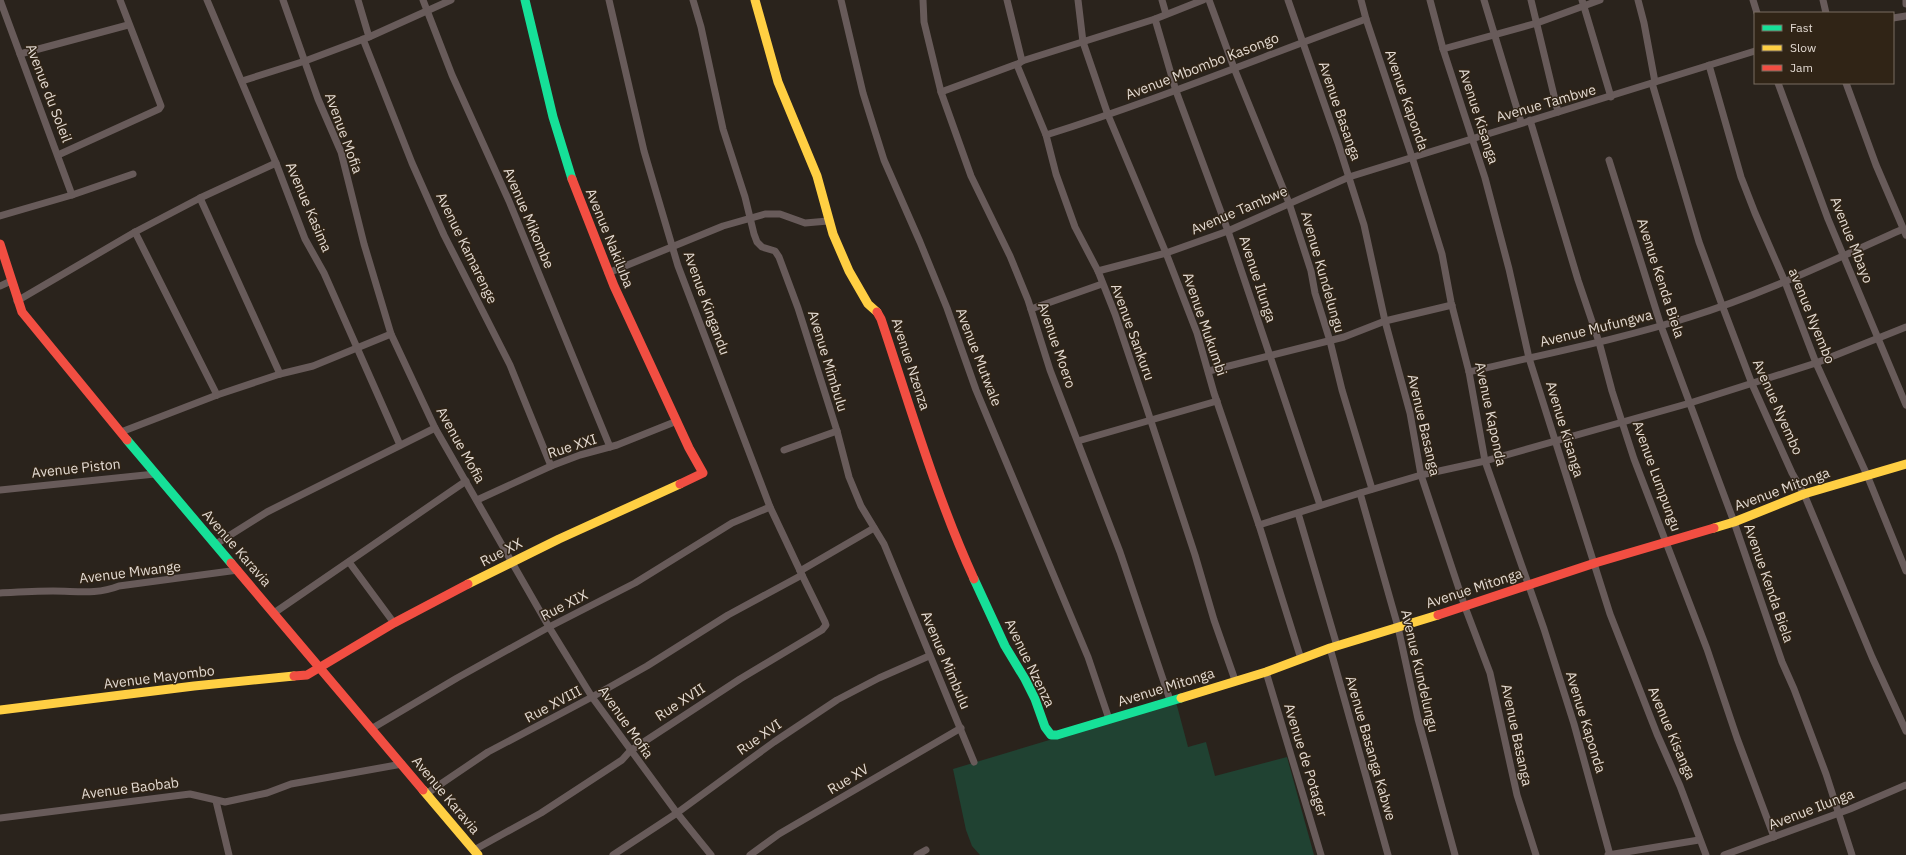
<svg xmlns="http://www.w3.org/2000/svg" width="1906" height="855" viewBox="0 0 1906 855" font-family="'IBM Plex Sans',sans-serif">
<rect width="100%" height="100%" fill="#2a231c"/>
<!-- green -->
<path fill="#204232" d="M1176,702L1188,747L1206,742L1215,776L1287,757L1314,855H980L972,846L966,830L953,769Z"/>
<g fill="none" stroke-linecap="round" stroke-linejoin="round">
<!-- street -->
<g stroke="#685b5a" stroke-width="7">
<path d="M0,0L72,195"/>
<path d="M207,0L276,163L305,239L324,273L400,445"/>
<path d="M283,0L318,99L341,152L364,244L391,334L435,428L549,627L592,697L677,813L711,855"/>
<path d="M358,0L369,37"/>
<path d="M423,0L452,75L509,201L610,447"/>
<path d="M693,0L701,27L723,129L745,197L754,234L757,242L762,247L775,251L779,257L798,308L837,431L849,477L861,506L884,544L974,762"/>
<path d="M841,0L863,93L884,160L920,242L947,308L976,390L1088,657L1109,719"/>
<path d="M923,0L924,22L941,92L971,176L1010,256L1028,300L1050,370L1120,552L1170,700"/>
<path d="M1007,0L1022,61"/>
<path d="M1078,0L1083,42L1108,115L1166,253L1197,333L1214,393L1259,525L1301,659"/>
<path d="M1162,0L1166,14"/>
<path d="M1203,0L1155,19L1176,91L1228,231L1320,505"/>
<path d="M1209,0L1234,68L1289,203L1311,271L1315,293L1330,341L1342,390L1372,489"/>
<path d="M1288,0L1338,143L1364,225L1385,321L1410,413L1421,475L1465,607L1490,673L1517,795L1536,855"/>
<path d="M1361,0L1366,19L1412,157L1442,254L1451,302L1469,372L1485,461L1544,629L1574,724L1610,855"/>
<path d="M1430,0L1443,49L1485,178L1509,269L1529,358L1610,614L1657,734L1680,786L1706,855"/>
<path d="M1484,0L1521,122"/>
<path d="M1531,0L1558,112"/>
<path d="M1582,0L1611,97"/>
<path d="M1638,0L1644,23L1655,82"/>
<path d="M1753,0L1757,13"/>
<path d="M1823,0L1826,13"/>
<path d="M1906,0V4"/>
<path d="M1893,18L1906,16"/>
<path d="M1155,19L1022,61L1017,65L1046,135L1056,174L1075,227L1098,271L1115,314L1147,409L1195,555L1214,620L1235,680"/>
<path d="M363,39L412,163L444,235L510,365L551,466"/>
<path d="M1443,49L1537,23L1600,0"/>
<path d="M20,54L128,25"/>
<path d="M1709,65L1741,177L1755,213L1785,282L1816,363L1867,475L1906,571"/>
<path d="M242,81L305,61L369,37L451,0"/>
<path d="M1652,83L1699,242L1722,305L1752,384L1792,473L1804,494L1872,657L1906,731"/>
<path d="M1778,83L1828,219L1906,405"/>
<path d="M1846,83L1876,165L1906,235"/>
<path d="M941,92L1017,64"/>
<path d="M1530,120L1578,280L1599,342L1612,391L1634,459L1707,649L1737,738L1774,837"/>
<path d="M1046,135C1154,101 1259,58 1366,19"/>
<path d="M58,155L159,109L161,106L120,0"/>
<path d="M1609,160L1661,326L1734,522L1782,662L1794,689L1826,774L1852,855"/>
<path d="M200,198L280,374"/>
<path d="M0,216L72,195L133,174"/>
<path d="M135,232L217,395"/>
<path d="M1098,271L1166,253L1228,231L1349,177L1755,51"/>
<path d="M608,273L723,226L765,214H780L805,223L828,221"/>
<path d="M0,286L11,281"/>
<path d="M17,301L135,232L200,198L276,163"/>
<path d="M1031,309L1102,284"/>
<path d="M1209,371L1344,337L1385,321L1452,305"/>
<path d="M1469,372C1543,354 1618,340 1690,317C1764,294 1833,260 1903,229"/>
<path d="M121,432L217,395L280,374L313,366L391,334"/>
<path d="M1078,441L1217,401"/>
<path d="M784,450L837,431"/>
<path d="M0,490L155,474"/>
<path d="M1360,493L1398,627L1418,719L1455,855"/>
<path d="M477,500L551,466L580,455L617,445L677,421"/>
<path d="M1298,513L1337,646"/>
<path d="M1259,525L1360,493L1421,475L1485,461L1690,403L1816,363L1906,327"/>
<path d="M216,544L267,512L435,428"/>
<path d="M349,562L394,623"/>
<path d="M800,571L874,528"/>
<path d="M0,593C18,592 35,591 53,591C77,591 96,595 119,586L238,570"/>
<path d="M274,613L466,481"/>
<path d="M1330,648L1388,855"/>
<path d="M1266,672L1321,855"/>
<path d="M371,729L457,678L549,627L635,583L732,523L770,507"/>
<path d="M426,794L488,752L592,697L647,666L728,615L802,575L770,507L678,266L644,151L609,0"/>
<path d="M216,801L229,855"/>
<path d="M0,818L190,794L225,802L267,793L291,784L402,764"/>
<path d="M474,850L541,813L622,760L630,751L740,679L822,630L826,625L825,622L802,575"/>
<path d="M613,855L677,813L774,742L837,700L879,678L929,656"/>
<path d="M750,855L779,834L961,728"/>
<path d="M917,855L926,850"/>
<path d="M1608,855L1699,840"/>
<path d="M1724,855L1850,809L1906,785"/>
</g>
<!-- fast -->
<g stroke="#16e098" stroke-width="9">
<path d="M525,0L553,117L572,179"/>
<path d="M127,440L231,563"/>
<path d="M974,579L1005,646L1025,679L1035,699L1045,727L1051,735H1057L1181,698"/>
</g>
<!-- slow -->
<g stroke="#ffcf43" stroke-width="9">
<path d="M755,0L778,82L817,176L833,234L849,271L868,304L877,312"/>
<path d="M1714,528L1734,522L1804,494L1906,464"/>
<path d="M468,584L559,539L680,484"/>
<path d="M1181,698L1266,672L1330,648L1438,615"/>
<path d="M0,710L194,686L294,676"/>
<path d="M423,790L478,855"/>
</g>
<!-- jam -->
<g stroke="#f24e42" stroke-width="9">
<path d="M572,179L614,286L689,448L703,473L680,484"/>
<path d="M0,244L22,312L127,440"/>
<path d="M877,312L881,319C910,406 936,496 974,579"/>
<path d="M231,563L423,790"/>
<path d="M1438,615L1595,563L1714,528"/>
<path d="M294,676L307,675L394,623L468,584"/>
</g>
</g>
<g text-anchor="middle" stroke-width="3" stroke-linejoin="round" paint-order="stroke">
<!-- street labels -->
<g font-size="14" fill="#e3dad2" stroke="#302416">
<text transform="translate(1202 66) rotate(-21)" y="5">Avenue Mbombo Kasongo</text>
<text transform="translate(49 93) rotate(69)" y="5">Avenue du Soleil</text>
<text transform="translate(1407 100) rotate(71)" y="5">Avenue Kaponda</text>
<text transform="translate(1546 103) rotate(-16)" y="5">Avenue Tambwe</text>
<text transform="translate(1340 111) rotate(71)" y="5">Avenue Basanga</text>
<text transform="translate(1479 116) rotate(72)" y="5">Avenue Kisanga</text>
<text transform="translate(344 133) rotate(70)" y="5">Avenue Mofia</text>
<text transform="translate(309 207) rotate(67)" y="5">Avenue Kasima</text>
<text transform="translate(1239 210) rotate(-23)" y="5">Avenue Tambwe</text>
<text transform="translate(529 218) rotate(67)" y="5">Avenue Mikombe</text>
<text transform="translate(610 238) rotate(68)" y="5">Avenue Nakiluba</text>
<text transform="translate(1852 240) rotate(68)" y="5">Avenue Mbayo</text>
<text transform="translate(467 248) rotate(64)" y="5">Avenue Kamarenge</text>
<text transform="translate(1323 272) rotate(74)" y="5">Avenue Kundelungu</text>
<text transform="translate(1661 278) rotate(72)" y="5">Avenue Kenda Biela</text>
<text transform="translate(1258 279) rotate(72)" y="5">Avenue Ilunga</text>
<text transform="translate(707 303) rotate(70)" y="5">Avenue Kingandu</text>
<text transform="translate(1812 316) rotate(68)" y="5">avenue Nyembo</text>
<text transform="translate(1205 324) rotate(71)" y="5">Avenue Mukumbi</text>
<text transform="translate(1596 328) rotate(-14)" y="5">Avenue Mufungwa</text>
<text transform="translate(1133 332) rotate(70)" y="5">Avenue Sankuru</text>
<text transform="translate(1057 345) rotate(71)" y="5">Avenue Moero</text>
<text transform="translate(979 357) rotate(69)" y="5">Avenue Mutwale</text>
<text transform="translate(828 361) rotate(73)" y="5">Avenue Mimbulu</text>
<text transform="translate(911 364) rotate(72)" y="5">Avenue Nzenza</text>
<text transform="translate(1778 407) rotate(66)" y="5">Avenue Nyembo</text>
<text transform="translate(1491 414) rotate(78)" y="5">Avenue Kaponda</text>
<text transform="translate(1424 425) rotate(77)" y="5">Avenue Basanga</text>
<text transform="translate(1565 429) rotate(73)" y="5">Avenue Kisanga</text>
<text transform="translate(461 445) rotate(61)" y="5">Avenue Mofia</text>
<text transform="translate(572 446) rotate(-18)" y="5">Rue XXI</text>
<text transform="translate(76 468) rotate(-6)" y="5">Avenue Piston</text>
<text transform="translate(1657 476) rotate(70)" y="5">Avenue Lumpungu</text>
<text transform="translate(1782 489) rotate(-20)" y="5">Avenue Mitonga</text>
<text transform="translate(237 548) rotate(49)" y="5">Avenue Karavia</text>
<text transform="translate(501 552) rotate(-27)" y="5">Rue XX</text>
<text transform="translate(130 572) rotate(-7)" y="5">Avenue Mwange</text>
<text transform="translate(1769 583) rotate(71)" y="5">Avenue Kenda Biela</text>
<text transform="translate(1474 588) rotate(-18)" y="5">Avenue Mitonga</text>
<text transform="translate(564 605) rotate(-27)" y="5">Rue XIX</text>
<text transform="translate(946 660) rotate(67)" y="5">Avenue Mimbulu</text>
<text transform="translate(1030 663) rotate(64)" y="5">Avenue Nzenza</text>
<text transform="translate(1420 671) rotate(77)" y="5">Avenue Kundelungu</text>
<text transform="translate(159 677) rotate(-7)" y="5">Avenue Mayombo</text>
<text transform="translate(1166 687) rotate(-17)" y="5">Avenue Mitonga</text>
<text transform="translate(680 702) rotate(-33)" y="5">Rue XVII</text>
<text transform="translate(553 704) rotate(-28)" y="5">Rue XVIII</text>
<text transform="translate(626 722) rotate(55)" y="5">Avenue Mofia</text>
<text transform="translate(1586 722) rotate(73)" y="5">Avenue Kaponda</text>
<text transform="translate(1672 733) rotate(67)" y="5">Avenue Kisanga</text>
<text transform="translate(1517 735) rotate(78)" y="5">Avenue Basanga</text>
<text transform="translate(759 737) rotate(-35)" y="5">Rue XVI</text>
<text transform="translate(1371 748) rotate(74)" y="5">Avenue Basanga Kabwe</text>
<text transform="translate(1306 760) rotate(73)" y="5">Avenue de Potager</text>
<text transform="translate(848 779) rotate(-31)" y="5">Rue XV</text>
<text transform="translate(130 788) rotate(-7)" y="5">Avenue Baobab</text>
<text transform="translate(446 795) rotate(50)" y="5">Avenue Karavia</text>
<text transform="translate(1811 809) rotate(-21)" y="5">Avenue Ilunga</text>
</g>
</g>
<!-- legend -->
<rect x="1754" y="12" width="140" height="72" fill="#302416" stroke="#786d61"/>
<rect x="1762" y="25" width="20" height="6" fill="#16e098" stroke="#786d61"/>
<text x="1790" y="32" font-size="12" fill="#e3dad2">Fast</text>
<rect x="1762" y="45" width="20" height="6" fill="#ffcf43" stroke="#786d61"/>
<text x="1790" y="52" font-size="12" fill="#e3dad2">Slow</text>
<rect x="1762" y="65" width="20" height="6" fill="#f24e42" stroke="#786d61"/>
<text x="1790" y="72" font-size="12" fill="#e3dad2">Jam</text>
</svg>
